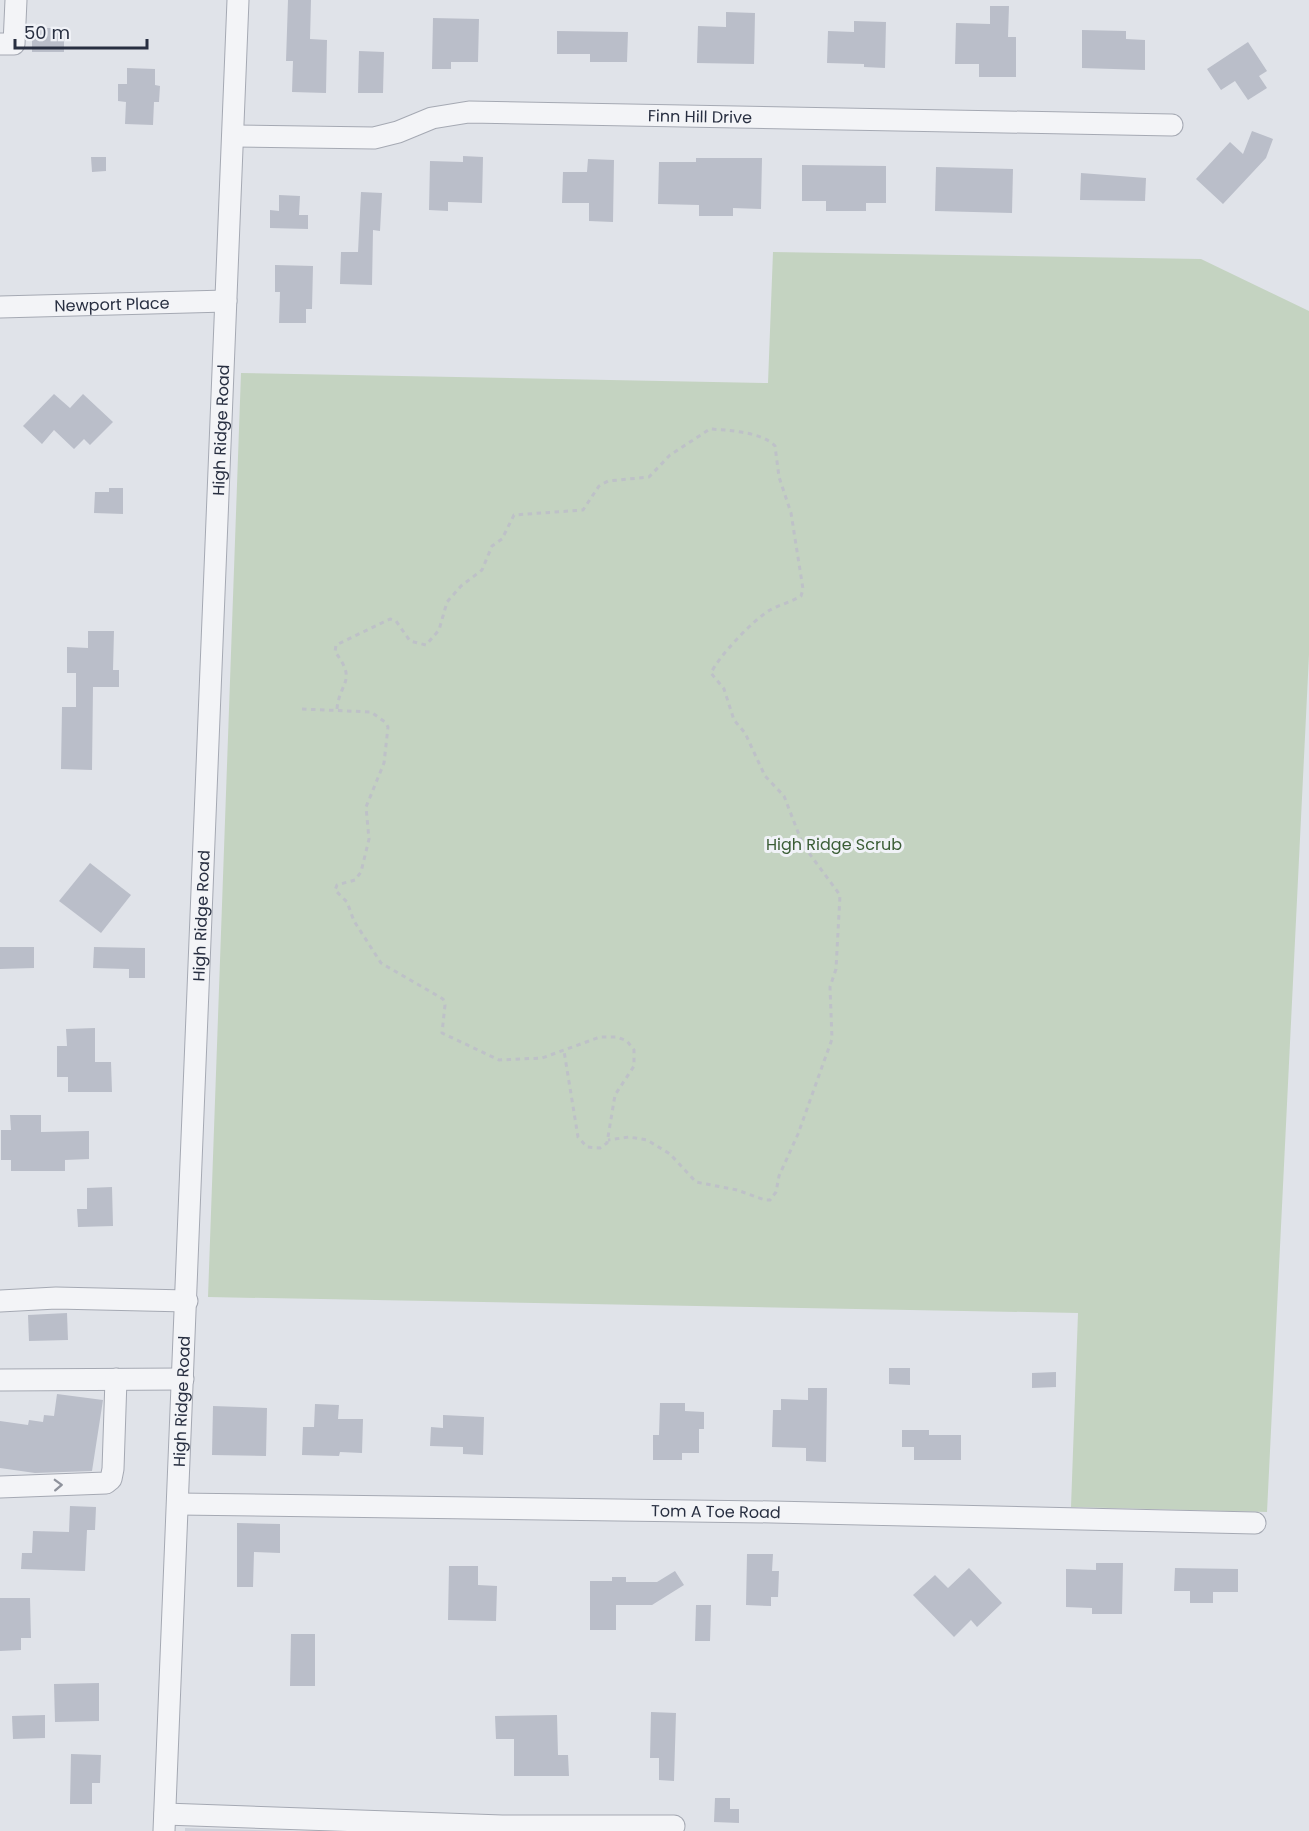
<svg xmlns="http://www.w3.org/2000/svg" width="1309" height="1831" viewBox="0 0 1309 1831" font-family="Poppins,sans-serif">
<rect width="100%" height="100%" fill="#e0e3e9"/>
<!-- built -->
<path fill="#ced2db" d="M185,1828L294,1831H185Z"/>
<!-- green -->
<path fill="#c4d3c1" d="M773,252L1201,259L1309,311V655L1267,1512L1071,1507L1078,1313L208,1297L241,373L768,383Z"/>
<!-- building -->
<g fill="#babec9">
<path d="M288,0H311L310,39L327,40L326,93L292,92L293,61H286Z"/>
<path d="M990,6H1009L1008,37H1016V77H979V64H955L956,23L990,24Z"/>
<path d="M726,12L755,13L754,64L697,63L698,26L726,27Z"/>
<path d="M433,18L479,19L478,62H451V69H432Z"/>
<path d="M854,21L886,22L885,68L864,67V64L827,63L828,31L854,32Z"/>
<rect x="32" y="28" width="32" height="24"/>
<path d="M1082,30L1126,31V39L1145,40V70L1082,68Z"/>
<path d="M557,31L628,32L627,62H590V54H557Z"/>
<path d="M1248,42L1267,71L1259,76L1267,88L1248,100L1235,81L1221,90L1207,69Z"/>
<path d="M359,51L384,52L383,93H358Z"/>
<path d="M127,68L155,69V85L160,86L159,102H154L153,125L125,124L126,102L118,101V84H127Z"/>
<path d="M1252,131L1273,139L1266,158L1223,204L1196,179L1230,142L1243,154Z"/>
<path d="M463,156L483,157L482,203L448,202V211L429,210L430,161L463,162Z"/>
<path d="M91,157H106V171L92,172Z"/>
<path d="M696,158H762L761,209L733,208V216H699V205L658,204L659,162H696Z"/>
<path d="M588,159L614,160L613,222L589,221V203H562L563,172H587Z"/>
<path d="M802,165L886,166V203H866V211H826V201H802Z"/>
<path d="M936,167L1013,169L1012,213L935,211Z"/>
<path d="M1081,173L1146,178L1145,201L1080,200Z"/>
<path d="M361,192L382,193L380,231L373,230L372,285L340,284L341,252H358Z"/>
<path d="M279,195L300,196L299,215H308V229L270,228V210L279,211Z"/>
<path d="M275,265L313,266L312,309H306V323H279L280,292H275Z"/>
<path d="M54,394L70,408L83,394L113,422L90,445L84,439L74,449L54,430L42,444L23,426Z"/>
<path d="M109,488H123V514L94,513L95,492H109Z"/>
<path d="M88,631H114L113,670H119V687H93L92,770L61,769L62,707H76V673H67V647L88,648Z"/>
<path d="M90,863L131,895L101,933L59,901Z"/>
<path d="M0,947H34V968L0,969Z"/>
<path d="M94,947L145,948V978H129V969L93,968Z"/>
<path d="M95,1028V1062H111L112,1092H68V1077H57V1046H67L66,1029Z"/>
<path d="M10,1115H41V1132L89,1131V1159L65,1160V1171H11V1160H1V1130H11Z"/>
<path d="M112,1187L113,1226L78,1227L77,1209H87V1188Z"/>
<path d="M67,1313L68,1340L29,1341L28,1315Z"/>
<path d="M889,1368H910V1385L889,1384Z"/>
<path d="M1056,1372V1387L1032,1388V1373Z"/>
<path d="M808,1388H827L826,1462L806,1461V1448L772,1447L773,1410H781V1399L808,1400Z"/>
<path d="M57,1394L103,1400L92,1471L35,1473L0,1468V1421L28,1425L29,1420L43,1422L44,1415L54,1416Z"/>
<path d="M660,1403H685V1411L704,1412V1429H699V1453H682V1460H653V1435H659Z"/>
<path d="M315,1404L339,1405L338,1419H363L362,1453L340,1452L339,1456L302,1455L303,1427H314Z"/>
<path d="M213,1406L267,1408L266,1456L212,1455Z"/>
<path d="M443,1415L484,1417L483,1455L463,1454V1447L430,1446L431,1427L443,1428Z"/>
<path d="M902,1430H929V1435H961V1460H914V1447H902Z"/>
<path d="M70,1506L96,1507L95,1530H87L85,1571L21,1569L22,1553H32L33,1531L69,1532Z"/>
<path d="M237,1523L280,1524V1553L254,1552L253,1587H237Z"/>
<path d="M747,1554H773L772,1571H779L778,1597H771V1606L746,1605Z"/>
<path d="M1096,1563H1123L1122,1614H1092V1608L1066,1607V1569L1096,1570Z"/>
<path d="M449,1566H478V1585L497,1586L496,1621L448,1620Z"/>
<path d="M969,1568L1002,1603L977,1627L971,1620L954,1637L913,1595L935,1575L948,1588Z"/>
<path d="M1175,1568L1238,1569V1592H1213V1603H1190V1591H1174Z"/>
<path d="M675,1571L684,1585L652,1605H616V1630H590V1581H612V1577H626V1582H657Z"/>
<path d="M0,1598H30L31,1638H21V1650L0,1651Z"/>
<path d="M696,1605H711L710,1641H695Z"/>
<path d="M291,1634H315V1686H290Z"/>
<path d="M99,1683V1721L55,1722L54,1684Z"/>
<path d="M651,1712L676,1713L674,1781L659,1780V1758H650Z"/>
<path d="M45,1715V1738L13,1739L12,1716Z"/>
<path d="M557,1715L558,1755H568L569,1776H514V1739H496L495,1716Z"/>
<path d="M71,1754L101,1755L100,1783H92V1804H70Z"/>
<path d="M715,1798H730V1809H739V1823L714,1822Z"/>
</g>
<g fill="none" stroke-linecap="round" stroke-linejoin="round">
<!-- minor casing -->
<g stroke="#a5a9b3" stroke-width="23">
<g id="minor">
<path d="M0,44H14L16,0"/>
<path id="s1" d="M233,136L374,138L398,132L432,118L469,112L1172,125"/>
<path id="s2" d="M0,307L226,301"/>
<path d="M0,1301L56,1298L187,1301"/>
<path d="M0,1380L183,1379"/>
<path d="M0,1487L106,1483L111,1479L113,1469L116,1379"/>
<path id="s3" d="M178,1504L772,1512L1255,1523"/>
<path d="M165,1814L502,1826H674"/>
<path id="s4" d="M164,1831L238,0"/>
</g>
</g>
<!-- path -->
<g stroke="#bec1c8" stroke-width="3" stroke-dasharray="4.5 4.5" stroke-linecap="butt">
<path d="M302,709L371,712L385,722L388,727L384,763L366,807L369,839L361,872L355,880L337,885L335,890L347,902L354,921L381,963L443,999L445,1005L442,1033L499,1060L542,1058L600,1037H617L627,1041L634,1050V1066L615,1095L607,1143L600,1148L587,1147L578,1137L564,1051"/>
<path d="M337,709C339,683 358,681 335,652L336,645L390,619L396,621L410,641L426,645L439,630L447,602L461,586L482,570L492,546L502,539L514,515L583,510L599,486L608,481L649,477L670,455L710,429C727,430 763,432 775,446L779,477L791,513L803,589L801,596C791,602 779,605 770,610C753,620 719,656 711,673L724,689L734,720L745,733L765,776L784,796L803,845L840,895L836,969L830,987L832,1039L798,1134L779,1176L776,1192L770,1200H765L737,1190L696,1182L670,1154L647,1140L629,1137L608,1140"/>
</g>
<!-- minor -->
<use href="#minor" stroke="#f3f4f7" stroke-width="21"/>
</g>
<!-- one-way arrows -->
<defs><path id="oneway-chevron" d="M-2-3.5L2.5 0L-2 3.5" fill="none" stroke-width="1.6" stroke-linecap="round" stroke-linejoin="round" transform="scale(1.5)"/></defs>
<use stroke="#8e929c" href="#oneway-chevron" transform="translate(58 1485) rotate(-2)"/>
<g text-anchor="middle" stroke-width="6" stroke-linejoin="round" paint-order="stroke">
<!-- street labels -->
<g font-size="16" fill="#282f41" stroke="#f0f2f7">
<text dy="6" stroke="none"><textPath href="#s1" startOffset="471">Finn Hill Drive</textPath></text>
<text dy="6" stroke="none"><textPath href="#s2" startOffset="112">Newport Place</textPath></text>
<text dy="6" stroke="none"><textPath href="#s4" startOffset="1402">High Ridge Road</textPath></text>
<text dy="6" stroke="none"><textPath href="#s4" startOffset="916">High Ridge Road</textPath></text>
<text dy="6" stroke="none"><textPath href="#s4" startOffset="430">High Ridge Road</textPath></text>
<text dy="6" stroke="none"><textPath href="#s3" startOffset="538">Tom A Toe Road</textPath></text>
</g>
<!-- park labels -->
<g font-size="16" fill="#3a5d35" stroke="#f0f2f7">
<text x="834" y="850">High Ridge Scrub</text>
</g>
</g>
<!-- scale -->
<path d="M15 39v9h132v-9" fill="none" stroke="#282f41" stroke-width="3"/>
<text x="24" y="39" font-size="18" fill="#282f41" stroke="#f0f2f7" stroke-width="4.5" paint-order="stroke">50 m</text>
</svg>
